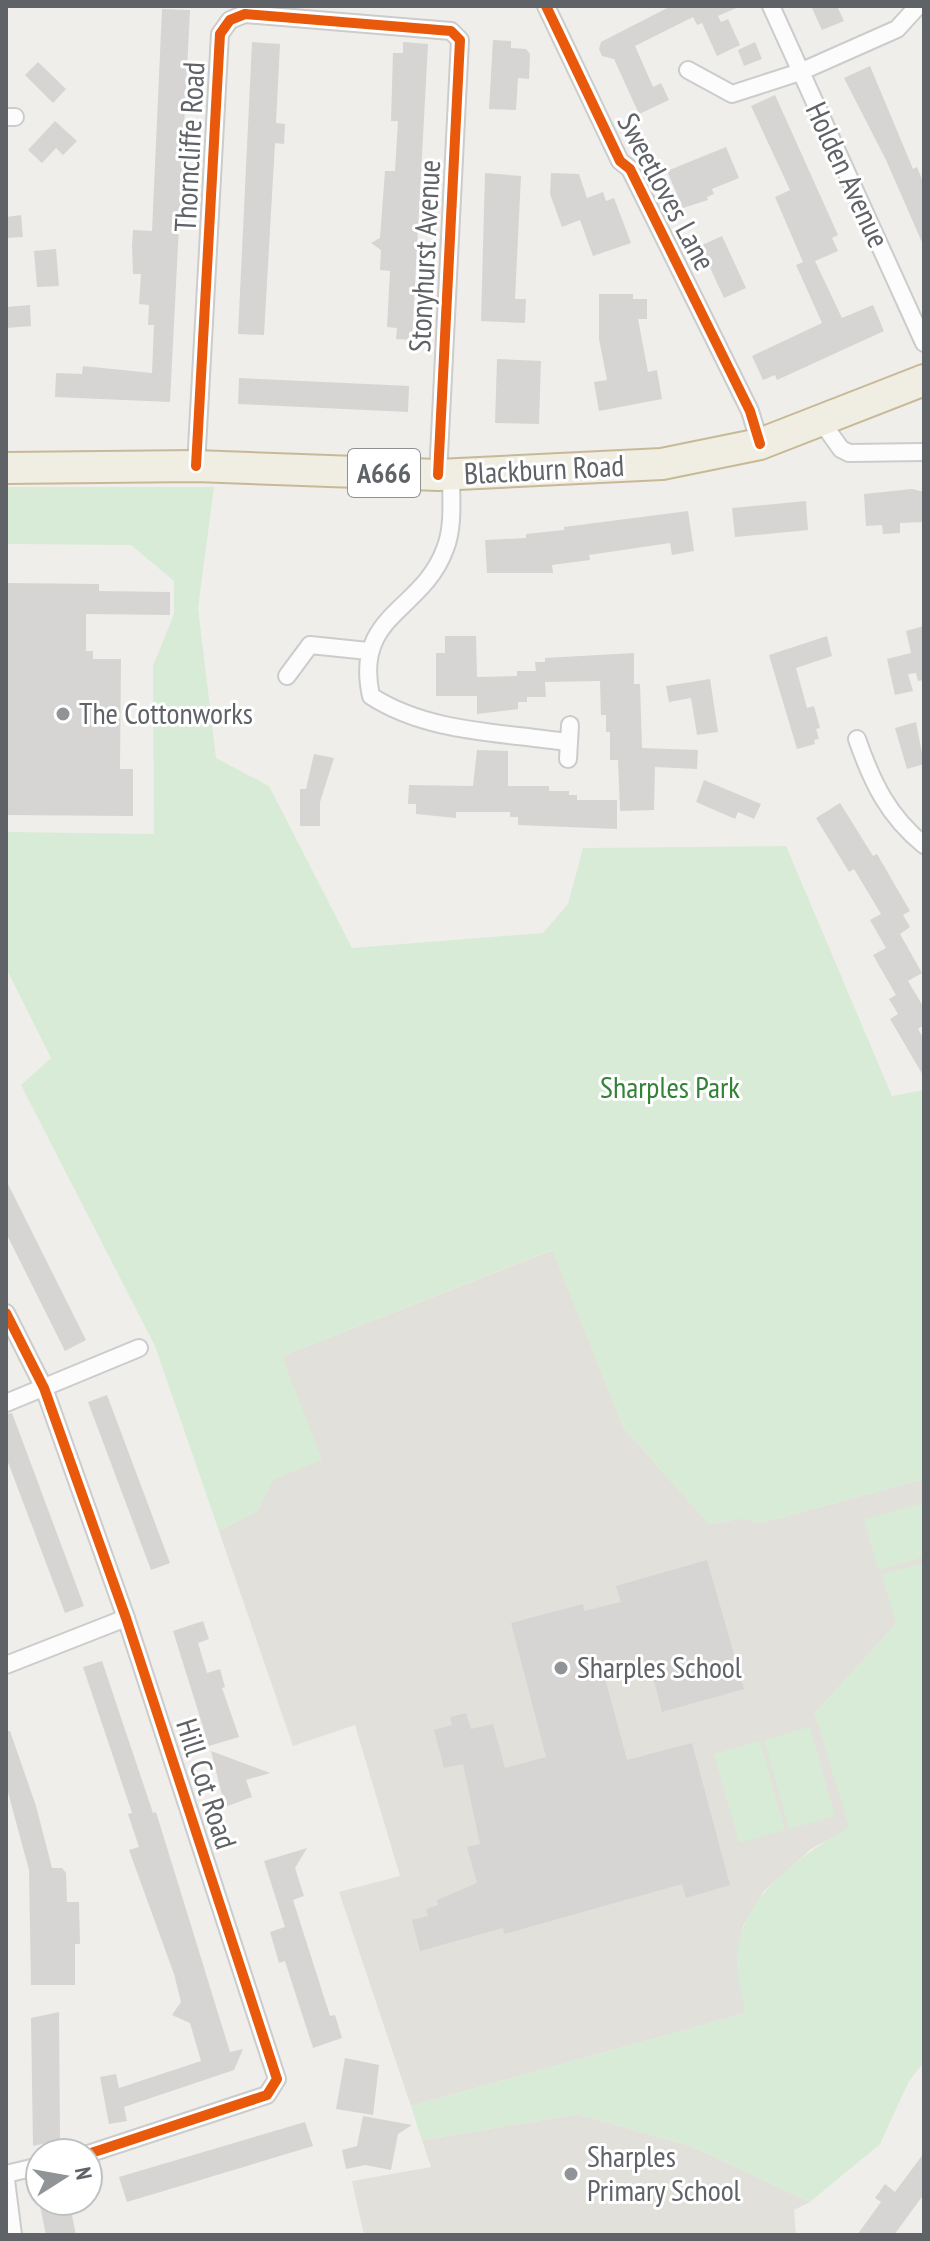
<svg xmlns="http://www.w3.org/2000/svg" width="930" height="2241" viewBox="0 0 930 2241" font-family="'PT Sans Narrow',sans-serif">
<rect width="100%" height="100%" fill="#efeeea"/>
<!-- education -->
<g fill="#e2e0da">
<path d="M553,1250L623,1427L709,1524L744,1518L761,1523L924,1479V1616L896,1624L815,1713L850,1828L811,1849L764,1891L743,1926L737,1965L746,2013L411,2106L339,1892L400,1876L355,1725L293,1746L219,1531L257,1511L273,1480L282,1356Z"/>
<path d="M577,2114L691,2146L810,2202L794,2210L796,2235H364L352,2181L431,2167L422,2140Z"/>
</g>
<!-- green -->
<g fill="#d8ebd6">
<path d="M6,487H214L198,608L216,758L269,786L352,948L543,933L568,904L583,848L786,846L892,1096L924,1090V1479L761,1523L744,1518L709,1524L623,1427L552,1250L282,1356L322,1460L273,1480L257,1511L219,1531L155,1346L21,1085L51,1058L6,968V832L154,834L153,666L174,614V581L131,545L6,544Z"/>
<path d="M924,1503V1557L878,1570L864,1519Z"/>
<path d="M924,1563V2062L909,2081L880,2144L810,2202L691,2146L577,2114L422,2140L411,2106L746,2013C743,1998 737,1980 737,1964C737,1897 798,1858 849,1827L815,1713L896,1624L882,1574Z"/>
<path d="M810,1727L835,1816L789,1829L764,1740Z"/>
<path d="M760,1741L785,1830L739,1843L714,1754Z"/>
</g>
<!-- building -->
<g fill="#d6d5d3">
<path d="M671,6H741L718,16L721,22L728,19L740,45L717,56L702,23L697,25L693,17L635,46L653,87L661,83L669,100L639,114L614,59L602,56L599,49L601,42Z"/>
<path d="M811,6H837L844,21L822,30Z"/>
<path d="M162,9L190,10L170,402L55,397L56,373L82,374L83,366L152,373L154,325H148L149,305L139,304L141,274H133L132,246L133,230L152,231Z"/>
<path d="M493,40L511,41V48L526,49L530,54L529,79L518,78L516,110L489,109Z"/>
<path d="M252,42L280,44L276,123L285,124L284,144L275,143L264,335L238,334Z"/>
<path d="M403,42L428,44L412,340L396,339L397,328L387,327L390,271L380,270L381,250L371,243L380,238L385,171H395L398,121H391L393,53H403Z"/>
<path d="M755,42L762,59L744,66L738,50Z"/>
<path d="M38,62L66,89L53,103L25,75Z"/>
<path d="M870,66L913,169L917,167L924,184V247L886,160L844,78Z"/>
<path d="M775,95L838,235L832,238L838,251L815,261L842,318L873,305L884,331L777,380L775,375L763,380L752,356L822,323L796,265L803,262L775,197L790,190L751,106Z"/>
<path d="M55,121L77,141L63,155L56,148L42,163L28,150Z"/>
<path d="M726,147L739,178L712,189L714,194L707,197L708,200L683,208L667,171Z"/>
<path d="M485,173L521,176L515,299H526L525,323L481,321Z"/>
<path d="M551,173L579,174L587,198L603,192L606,201L614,198L631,243L593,256L580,220L562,227L550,194Z"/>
<path d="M21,215L23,237L6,238V217Z"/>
<path d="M722,236L746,288L724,298L700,246Z"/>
<path d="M56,249L59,286L37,287L34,251Z"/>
<path d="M599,294H633V299H647V319H638L648,372L657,370L662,399L599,411L594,382L607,380L599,339Z"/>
<path d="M30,305L31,326L6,328V307Z"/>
<path d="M497,359L541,361L539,424L495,423Z"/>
<path d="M239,378L409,386L408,412L238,404Z"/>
<path d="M912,489L924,492V522L900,523V533L883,534L882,525L866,526L864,494Z"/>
<path d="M806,501L808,530L735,537L732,508Z"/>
<path d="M688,511L694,551L672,555L670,543L589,555L590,560L552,565L553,573H487L485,540L526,538V534L564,530V527Z"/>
<path d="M6,583L99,584V591L170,592V615L86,614V651H93V659H121L120,769H133V816L6,815Z"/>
<path d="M924,626V680L918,681L916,673L908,674L913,691L895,695L887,659L911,653L906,631Z"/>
<path d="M445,636H476L477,677L517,676V671H536L535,662H545V658L634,653V684H640L642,748L698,750L697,769L655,767L654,810L620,811L618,760H610V732H606V715H601L600,681L545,682L546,697H527V702H518V709L477,714V696H436V653H445Z"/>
<path d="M827,636L832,656L796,668L807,708L814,706L820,728L816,729L819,739L814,740L815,744L797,749L769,655Z"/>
<path d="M710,679L718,732L697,735L691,698L669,702L666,686Z"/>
<path d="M916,722L924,764L907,769L895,728Z"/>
<path d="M477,750L508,751V786H549V791H569V795H577V800H617V829L518,825V817H510V812H456V818L416,814V804H408L409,785L473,786Z"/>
<path d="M314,754L334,758L320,802V826H300V789H306Z"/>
<path d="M704,780L761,804L754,819L738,812L735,819L696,802Z"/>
<path d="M840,803L873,856L877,854L910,911L903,915L910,927L900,934L922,973L908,981L924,1008V1025L918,1029L924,1039V1077L890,1019L898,1014L889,999L896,995L873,955L886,948L870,920L881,914L854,869L849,872L816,818Z"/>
<path d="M6,1180L86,1340L65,1351L6,1233Z"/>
<path d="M107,1395L170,1563L151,1570L88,1402Z"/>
<path d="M12,1413L84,1606L65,1613L6,1457V1414Z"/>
<path d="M707,1560L744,1689L662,1712L653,1677L642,1680L639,1669L605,1678L627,1760L692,1743L730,1885L686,1898L682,1884L504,1934L503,1928L420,1951L412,1920L428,1916L426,1909L438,1905L437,1900L477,1883L467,1847L480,1844L463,1764L444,1768L434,1730L452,1725L450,1717L466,1713L471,1729L493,1724L505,1768L546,1757L511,1623L583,1604L584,1611L621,1602L616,1586Z"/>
<path d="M203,1621L209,1639L198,1643L207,1673L220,1669L225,1687L222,1688L239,1737L209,1746L173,1631Z"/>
<path d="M102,1661L153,1813L156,1812L230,2052L243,2049L234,2070L124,2107L127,2121L109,2124L100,2077L116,2074L119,2088L201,2061L190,2023L172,2015L181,2002L174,1974L129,1850L139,1847L128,1814L132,1813L83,1667Z"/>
<path d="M6,1731H10L36,1806L52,1868H62L66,1873L67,1902H79L80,1944H75V1985H31L29,1870L6,1785Z"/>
<path d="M211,1751L270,1773L246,1780L252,1797L225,1807Z"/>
<path d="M307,1848L295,1868L304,1896L293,1900L330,2016L335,2015L342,2038L313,2048L285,1961L279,1963L270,1932L285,1927L264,1861Z"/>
<path d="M59,2012L60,2140L33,2146L31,2018Z"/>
<path d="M345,2058L379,2065L373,2115L336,2109Z"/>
<path d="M363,2116L412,2125L398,2134L391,2170L365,2165L346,2169L342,2150L357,2146Z"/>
<path d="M305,2122L313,2146L127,2202L119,2177Z"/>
<path d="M924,2153V2194L894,2235H857L881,2202L875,2198L885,2184L895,2192Z"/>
<path d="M39,2201H69L76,2235H46Z"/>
</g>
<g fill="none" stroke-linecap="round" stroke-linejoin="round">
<!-- street casing -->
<g stroke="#cbcccc" stroke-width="20">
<g id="street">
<path d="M546,6L620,161L630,169L750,411L760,444"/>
<path d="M771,6L924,343"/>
<path d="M688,70L732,94L800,72L897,29L918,6"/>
<path d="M6,117H15"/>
<path d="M821,421L841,449L849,453L924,452"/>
<path d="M196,466L220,34L230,20L245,14L451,31L460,40L438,475"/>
<path d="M451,475C451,498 454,527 445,549C422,612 353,614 371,696C428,733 501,732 566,742"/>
<path d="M287,676L310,645L368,651"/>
<path d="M857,739C872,782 888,816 924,845"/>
<path d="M568,759L570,725"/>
<path d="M6,1313L44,1388L126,1618L277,2079L267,2095L88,2154"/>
<path d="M6,1403L139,1348"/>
<path d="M6,1665L126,1618"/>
<path d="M6,2174L40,2166"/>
<path d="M6,2180L13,2235"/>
</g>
</g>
<!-- highway casing -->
<g stroke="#c8b996" stroke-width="34">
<path id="highway" d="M6,468L196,466L438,475L662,464L760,444L924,380"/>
</g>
<!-- street -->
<use href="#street" stroke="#fdfcfc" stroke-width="16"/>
<!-- highway -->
<use href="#highway" stroke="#f0ede3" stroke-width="30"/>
<!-- cycleway casing -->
<g stroke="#fff" stroke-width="15">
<g id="cycleway">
<path d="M546,6L620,161L630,169L750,411L760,444"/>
<path d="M196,466L220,34L230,20L245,14L451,31L460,40L438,475"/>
<path d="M6,1313L44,1388L126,1618L277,2079L267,2095L88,2154"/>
</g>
</g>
<!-- cycleway -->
<use href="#cycleway" stroke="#e8590c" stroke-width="10"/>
</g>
<!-- markers -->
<g fill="#919496" stroke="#fff" stroke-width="3">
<circle cx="63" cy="714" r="8"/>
<circle cx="561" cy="1668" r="8"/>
<circle cx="571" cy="2174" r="8"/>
</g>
<g text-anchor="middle" stroke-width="6" stroke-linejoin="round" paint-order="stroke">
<!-- shield labels -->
<rect fill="#fff" stroke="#8f9295" stroke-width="2" x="348" y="449" width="72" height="48" rx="6"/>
<g font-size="28" font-weight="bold" fill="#5f6368">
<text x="384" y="483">A666</text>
</g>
<!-- street labels -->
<g font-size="30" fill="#5f6368" stroke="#fff">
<text transform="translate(190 147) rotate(-87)" y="10">Thorncliffe Road</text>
<text transform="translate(847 175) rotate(65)" y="10">Holden Avenue</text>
<text transform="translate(666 192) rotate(62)" y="10">Sweetloves Lane</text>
<text transform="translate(425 256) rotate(-87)" y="10">Stonyhurst Avenue</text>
<text transform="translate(544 470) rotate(-3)" y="10">Blackburn Road</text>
<text transform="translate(206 1784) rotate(72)" y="10">Hill Cot Road</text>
</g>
<!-- poi labels -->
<g font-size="30" fill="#5f6368" stroke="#fff" text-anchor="start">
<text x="79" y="724">The Cottonworks</text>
<text x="577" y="1678">Sharples School</text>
<text x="587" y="2167">Sharples<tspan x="587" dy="34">Primary School</tspan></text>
</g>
<!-- park labels -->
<g font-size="30" fill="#348238" stroke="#fff">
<text x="670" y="1098">Sharples Park</text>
</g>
</g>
<!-- border -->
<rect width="930" height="2241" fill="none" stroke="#5f6368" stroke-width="16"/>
<!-- north arrow -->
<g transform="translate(64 2177) rotate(79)"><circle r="38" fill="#ffffff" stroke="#bfc1c3" stroke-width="2"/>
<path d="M0-6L14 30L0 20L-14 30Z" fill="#919496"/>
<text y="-12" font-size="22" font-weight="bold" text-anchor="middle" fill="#5f6368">N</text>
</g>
</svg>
